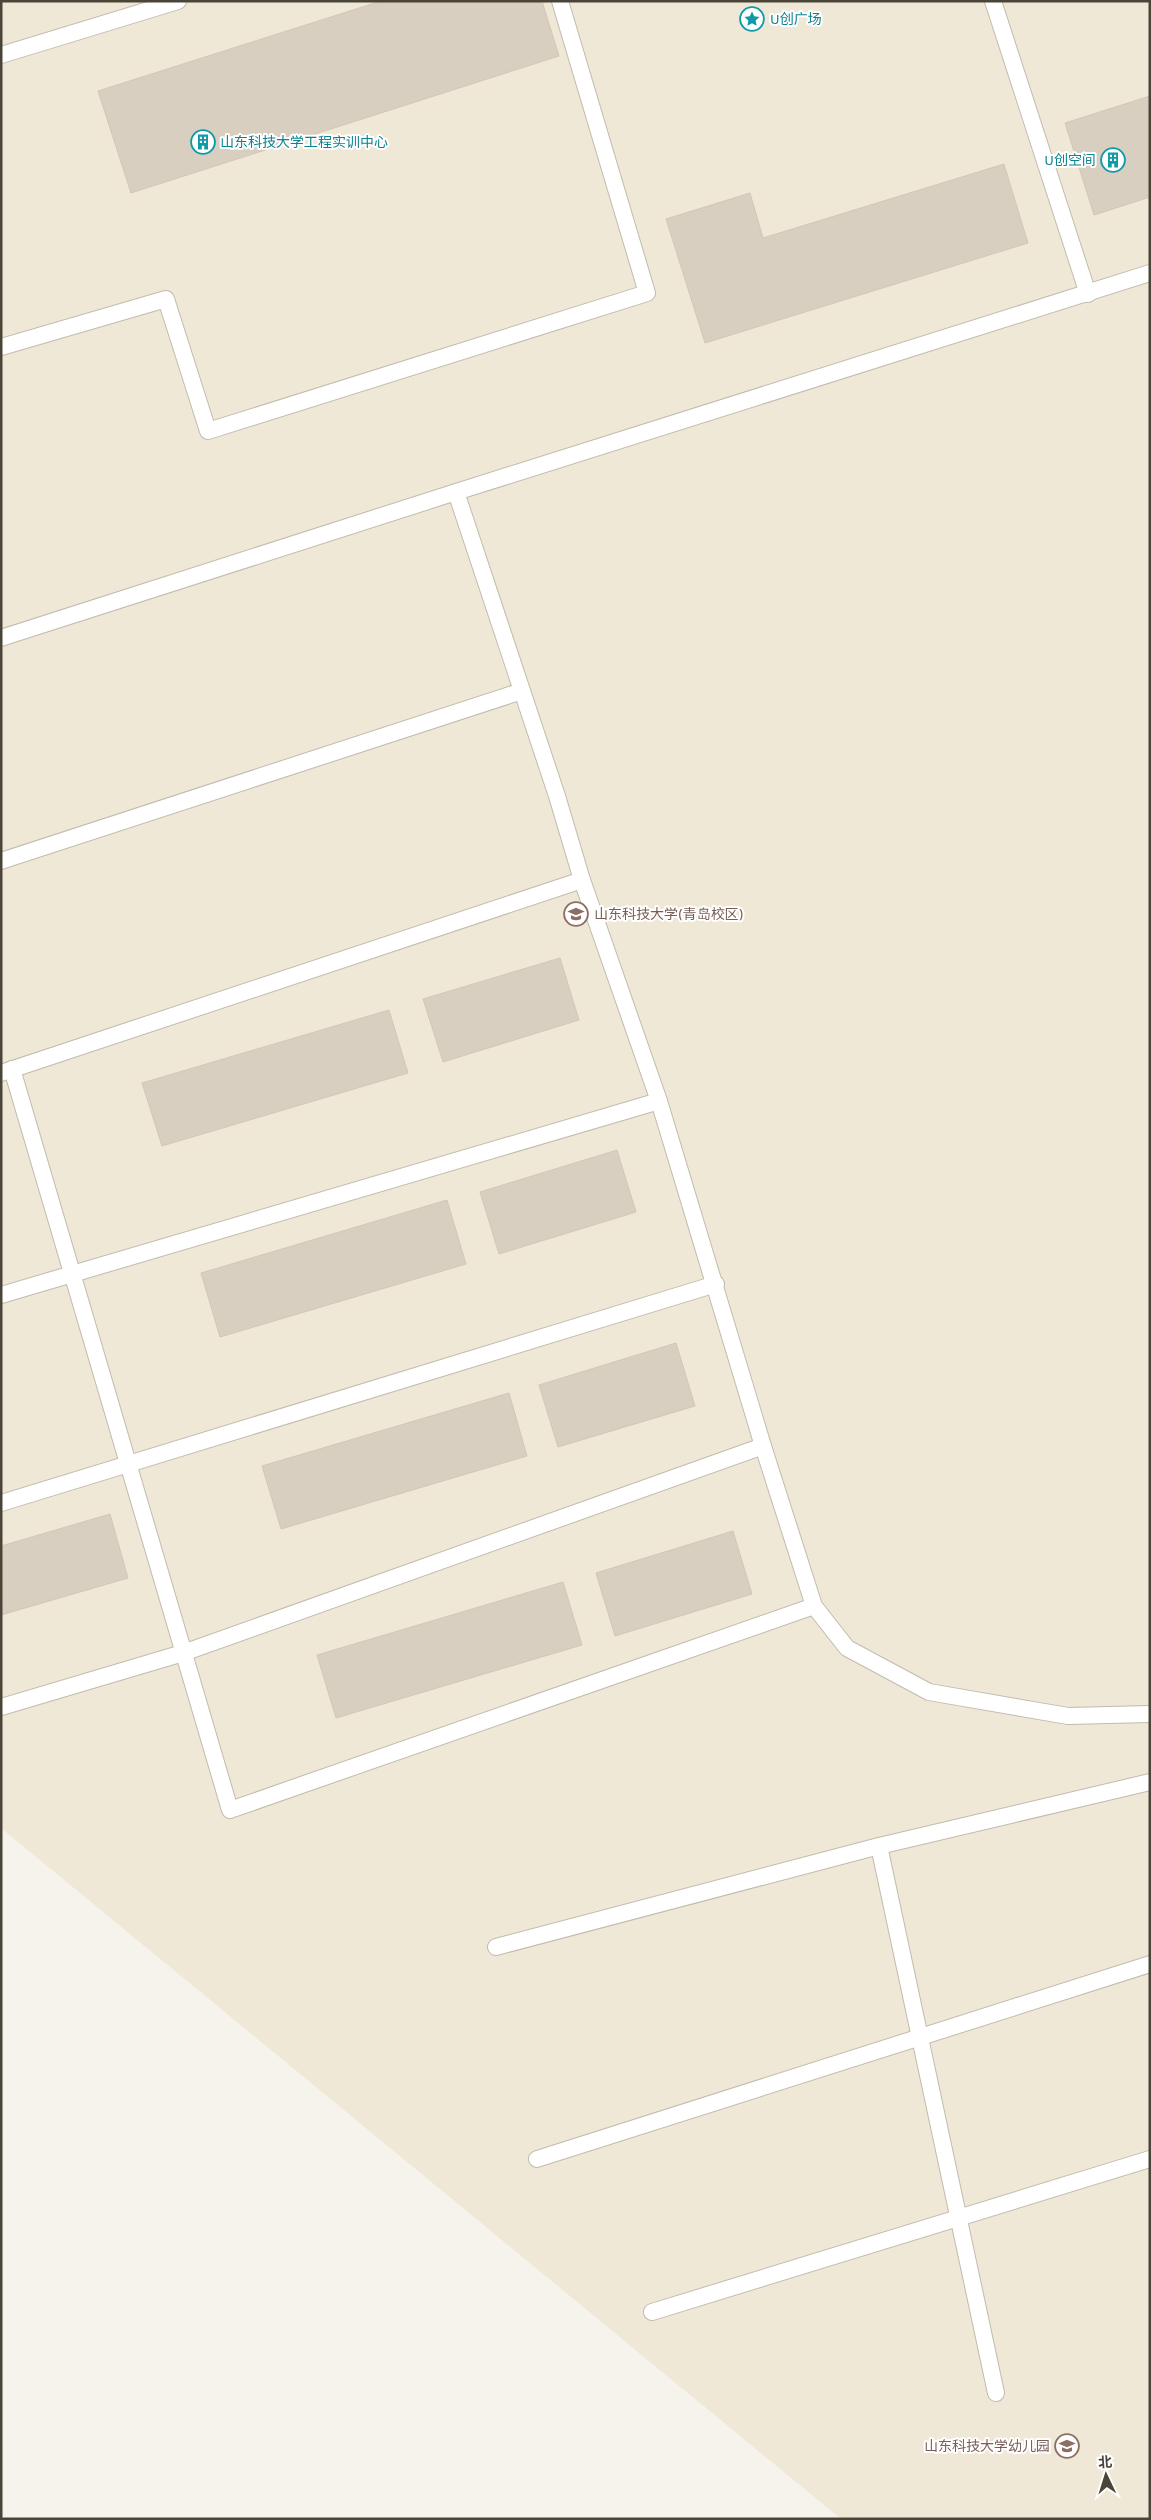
<svg xmlns="http://www.w3.org/2000/svg" width="1151" height="2520" viewBox="0 0 1151 2520" font-family="Overpass,'Noto Sans SC',sans-serif">
<rect width="100%" height="100%" fill="#f6f3ec"/>
<!-- education -->
<path fill="#efe8d6" d="M1,1H1150V2519H841L1,1828Z"/>
<!-- building -->
<g fill="#d8cfc1" stroke="#d3c7b4">
<path d="M381,1H542L559,56L131,193L98,91Z"/>
<path d="M1150,96V197L1094,215L1065,123Z"/>
<path d="M1004,164L1028,243L705,343L666,219L750,193L763,238Z"/>
<path d="M560,958L579,1020L443,1062L423,999Z"/>
<path d="M389,1010L408,1073L162,1146L142,1083Z"/>
<path d="M617,1150L636,1212L499,1254L480,1192Z"/>
<path d="M447,1200L466,1264L220,1337L201,1273Z"/>
<path d="M676,1343L695,1406L558,1447L539,1385Z"/>
<path d="M509,1393L527,1456L281,1529L262,1466Z"/>
<path d="M110,1514L128,1578L1,1615V1546Z"/>
<path d="M733,1531L752,1594L615,1636L596,1573Z"/>
<path d="M563,1582L582,1645L336,1718L317,1655Z"/>
</g>
<g fill="none" stroke-linecap="round" stroke-linejoin="round">
<!-- lane casing -->
<g stroke="#c2bbae" stroke-width="18">
<g id="lane">
<path d="M993,1L1088,294"/>
<path d="M1,55L178,1"/>
<path d="M1,347L166,299L208,431L647,293L560,1"/>
<path d="M456,492L557,796L582,880L659,1101L763,1446L814,1606L847,1648L929,1692L1068,1716L1150,1714"/>
<path d="M1,638L456,492L1150,273"/>
<path d="M1,861L522,691"/>
<path d="M12,1069L230,1810L814,1606"/>
<path d="M1,1073L582,880"/>
<path d="M1,1295L659,1101"/>
<path d="M1,1503L716,1284"/>
<path d="M1,1707L183,1653L763,1446"/>
<path d="M879,1846L996,2393"/>
<path d="M496,1947L879,1846L1150,1782"/>
<path d="M537,2159L1150,1964"/>
<path d="M652,2312L1150,2159"/>
</g>
</g>
<!-- lane -->
<use href="#lane" stroke="#fff" stroke-width="16"/>
</g>
<!-- icons -->
<defs>
<g id="sight-ring" transform="scale(1.25)"><circle r="9.5" fill="#fff" stroke="#0f9aa8" stroke-width="1.5"/><path d="M0-6L1.8-2.2L6-1.7L2.9 1.2L3.7 5.4L0 3.3L-3.7 5.4L-2.9 1.2L-6-1.7L-1.8-2.2Z" fill="#0f9aa8"/></g>
<g id="building-ring" transform="scale(1.25)"><circle r="9.5" fill="#fff" stroke="#0f9aa8" stroke-width="1.5"/><path d="M-4-6H4V6H1V3H-1V6H-4ZM-2.5-4.3h1.7v1.8h-1.7ZM.8-4.3h1.7v1.8H.8ZM-2.5-1h1.7V.8h-1.7ZM.8-1h1.7V.8H.8Z" fill="#0f9aa8"/></g>
<g id="university-ring" transform="scale(1.25)"><circle r="9.5" fill="#fff" stroke="#8d6e63" stroke-width="1.5"/><path d="M0-5L7-2L0 1L-7-2ZM-4 1L0 2.5L4 1V4Q0 6-4 4Z" fill="#8d6e63"/></g>
<g id="school-ring" transform="scale(1.25)"><circle r="9.5" fill="#fff" stroke="#8d6e63" stroke-width="1.5"/><path d="M0-5L7-2L0 1L-7-2ZM-4 1L0 2.5L4 1V4Q0 6-4 4Z" fill="#8d6e63"/></g>
</defs>
<g fill-rule="evenodd">
<use href="#sight-ring" x="752" y="19"/>
<use href="#building-ring" x="203" y="142"/>
<use href="#building-ring" x="1113" y="160"/>
<use href="#university-ring" x="576" y="914"/>
<use href="#school-ring" x="1067" y="2446"/>
</g>
<g text-anchor="middle" stroke-width="4" stroke-linejoin="round" paint-order="stroke">
<!-- culture labels -->
<g font-size="14" fill="#0d838f" stroke="#fff" text-anchor="start">
<text x="770" y="24">U创广场</text>
<text x="220" y="147">山东科技大学工程实训中心</text>
<text x="1096" y="165" text-anchor="end">U创空间</text>
</g>
<!-- education labels -->
<g font-size="14" fill="#785e54" stroke="#fff" text-anchor="start">
<text x="594" y="919">山东科技大学(青岛校区)</text>
<text x="1050" y="2451" text-anchor="end">山东科技大学幼儿园</text>
</g>
</g>
<!-- border -->
<rect width="1151" height="2520" fill="none" stroke="#4b4439" stroke-width="5"/>
<!-- north arrow -->
<g transform="translate(1106 2475) rotate(356)" stroke="#ffffff" stroke-width="4" paint-order="stroke">
<path d="M0-4L9 19L0 12L-9 19Z" fill="#4b4439"/>
<text y="-8" font-size="14" font-weight="bold" text-anchor="middle" fill="#4b4439">北</text>
</g>
</svg>
